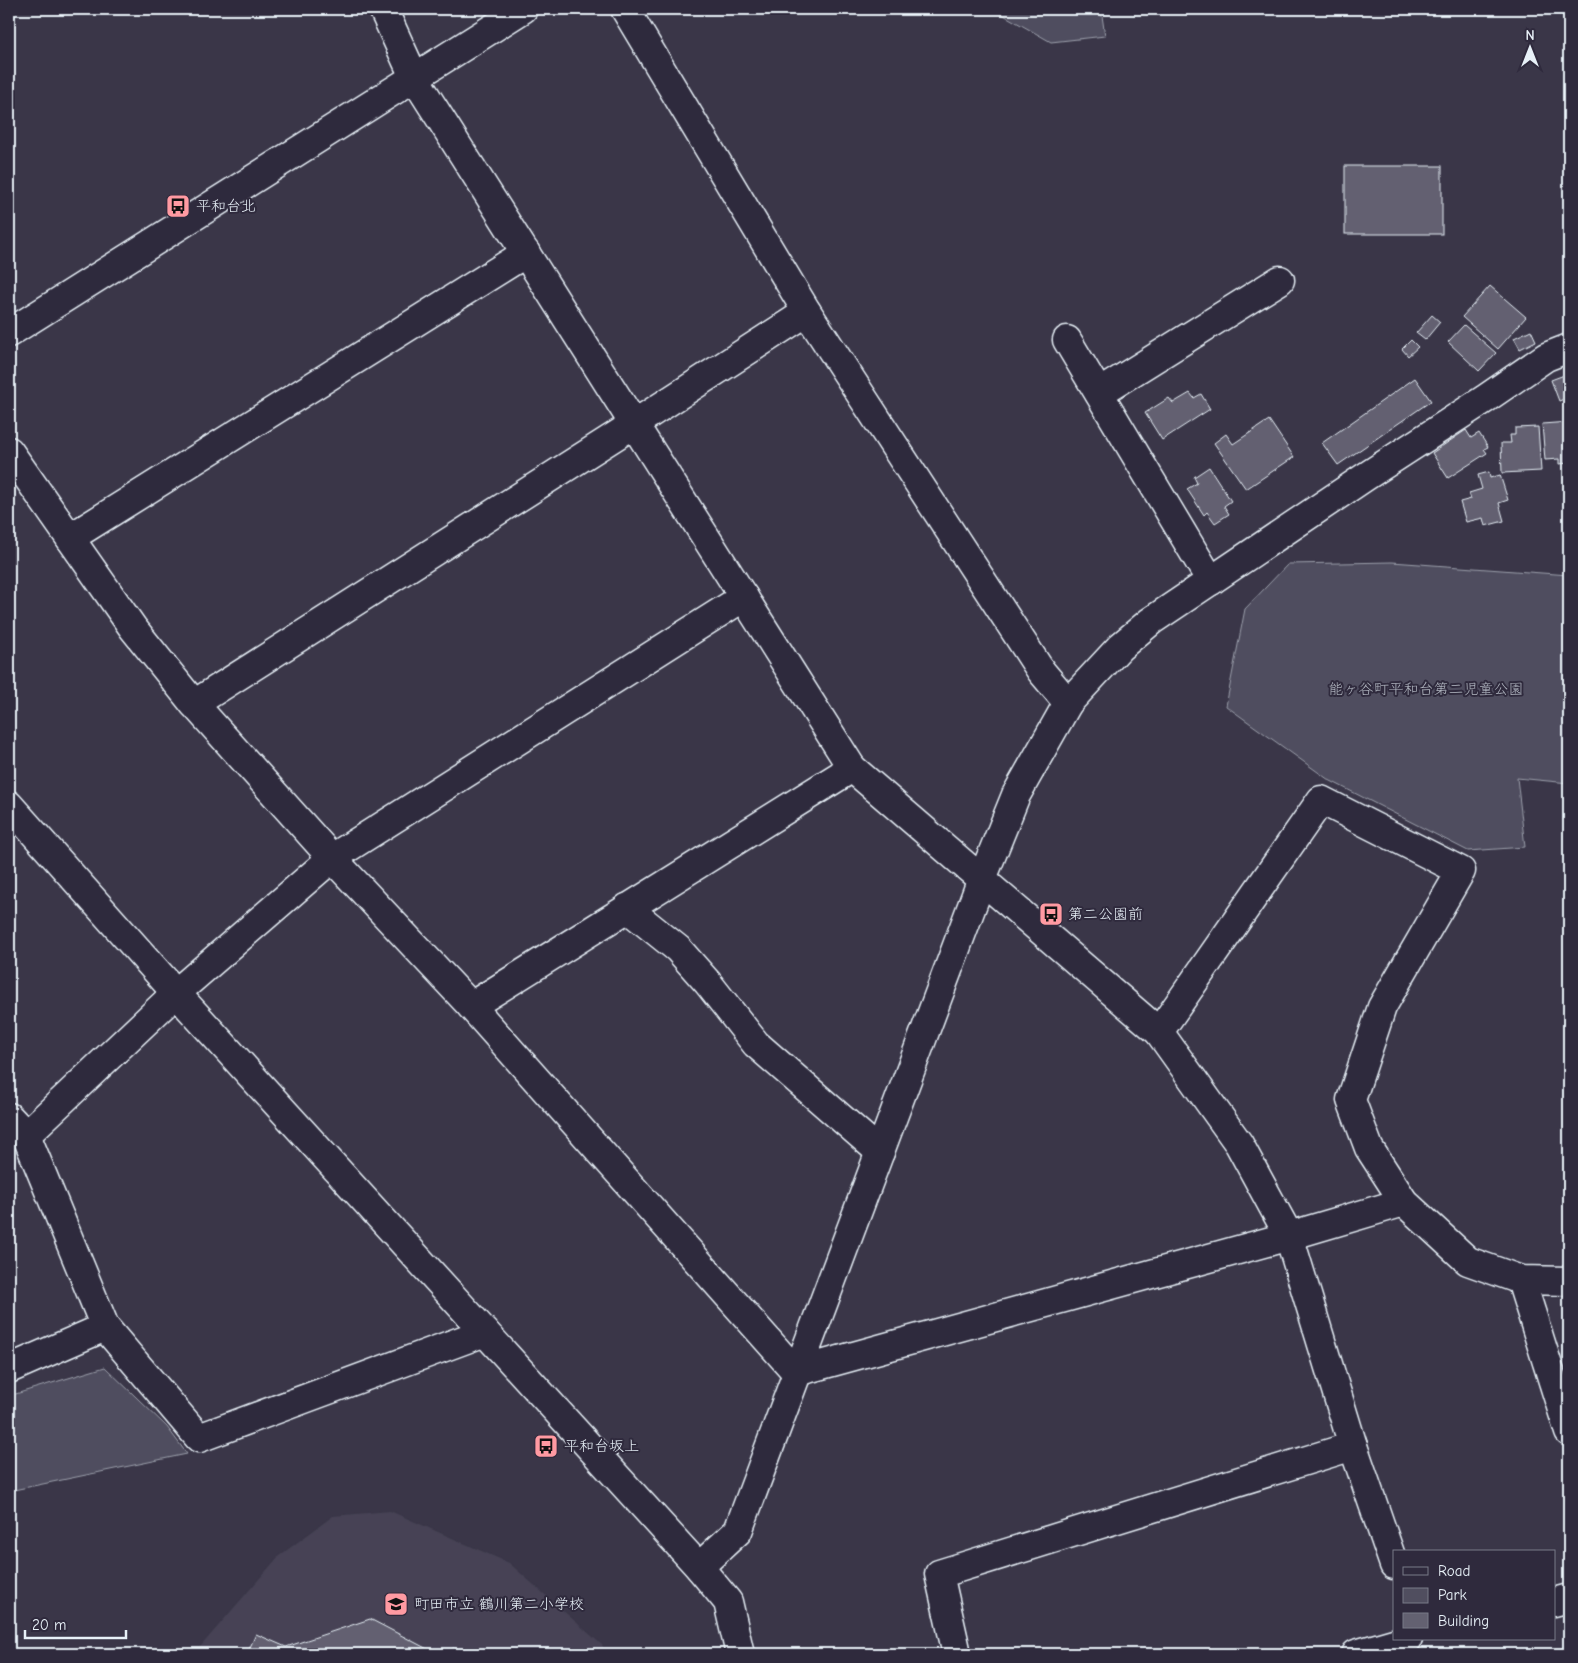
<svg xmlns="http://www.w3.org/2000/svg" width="1578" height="1663" viewBox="0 0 1578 1663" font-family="'Comic Neue','Klee One',sans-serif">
<rect width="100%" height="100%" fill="#3a3648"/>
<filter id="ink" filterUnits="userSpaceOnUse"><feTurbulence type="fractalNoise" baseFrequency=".02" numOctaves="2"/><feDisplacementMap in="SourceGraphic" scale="10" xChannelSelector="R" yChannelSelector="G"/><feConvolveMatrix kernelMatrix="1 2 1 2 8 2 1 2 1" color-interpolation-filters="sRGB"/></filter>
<g filter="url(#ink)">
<!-- built -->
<path fill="#464354" d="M390,1511L509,1563L602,1645L607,1654H194L279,1556L333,1516Z"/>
<!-- green -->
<g fill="#504e5f" stroke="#9ca0ac">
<path d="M993,9H1101L1105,36L1051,42Z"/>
<path d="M1392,562L1569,575V783L1517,778L1525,847L1468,851L1329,780L1226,706L1245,609L1288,564Z"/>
<path d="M105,1367L167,1427L187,1454L9,1491V1396Z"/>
</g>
<!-- building -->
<g fill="#636171" stroke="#e8f1f8">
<rect x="1345" y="166" width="97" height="68"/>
<path d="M1490,286L1526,317L1498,349L1462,317Z"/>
<path d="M1432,315L1440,322L1425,340L1416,333Z"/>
<path d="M1464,325L1496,353L1479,371L1448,342Z"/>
<path d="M1531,330L1536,341L1520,349L1514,338Z"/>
<path d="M1411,340L1418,347L1408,356L1402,349Z"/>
<path d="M1569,361V397L1559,401L1551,380L1567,374L1563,363Z"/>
<path d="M1415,378L1431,401L1338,465L1322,443Z"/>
<path d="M1190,393L1194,398L1201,394L1210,409L1162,440L1145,413L1169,398L1173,403Z"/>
<path d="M1269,420L1294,457L1246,489L1214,443L1226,434L1233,444Z"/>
<path d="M1569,422V463L1559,464V459L1545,460L1542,424Z"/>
<path d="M1538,427L1541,471L1502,473L1501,443H1511L1510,435H1515V428Z"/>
<path d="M1466,430L1471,438L1479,433L1488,447L1484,449L1487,453L1448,478L1432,453Z"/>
<path d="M1209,467L1231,501L1224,506L1229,514L1215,523L1207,512L1204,515L1187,489L1197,483L1194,477Z"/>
<path d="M1489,472L1490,478L1500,475L1508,500L1499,503L1504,521L1485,526L1483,518L1466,522L1460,502L1471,499L1469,493L1482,489L1478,475Z"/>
<path d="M370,1619L437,1654H247L256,1634L286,1647Z"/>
<path d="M453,1648L464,1654H450Z"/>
</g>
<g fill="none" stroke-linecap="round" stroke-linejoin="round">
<!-- minor casing -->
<g stroke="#e8f1f8" stroke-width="31">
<g id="minor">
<path d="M383,9L414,77L852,768L1159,1032L1239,1144L1289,1236L1353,1446L1394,1565"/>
<path d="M625,9L807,312L1041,671L1068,703"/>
<path d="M9,333L523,9"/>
<path d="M1067,340L1211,581"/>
<path d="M1099,393L1280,280"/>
<path d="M9,451L133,628L194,704L332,858L471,1006L796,1372L1289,1236L1404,1202"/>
<path d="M70,538L526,253"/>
<path d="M194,704L634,424L807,312"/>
<path d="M9,805L176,993L699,1567L728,1602L740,1654"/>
<path d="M627,908L678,949L708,983L756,1044L880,1152"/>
<path d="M471,1006L852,768"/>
<path d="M1159,1032L1321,800L1461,871L1382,1007L1351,1100L1369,1148L1404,1202L1468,1261L1521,1280L1569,1281"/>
<path d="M9,1117L26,1135L105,1327L199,1438L485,1332"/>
<path d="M26,1135L176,993L332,858L744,597"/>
<path d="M1521,1280L1569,1432"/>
<path d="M9,1369L105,1327"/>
<path d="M699,1567L738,1531L982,879L1016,795L1068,703L1120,647L1151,621L1365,477L1485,399L1546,357L1569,348"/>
<path d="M1554,1602L1569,1598"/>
<path d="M957,1654L939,1574L1353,1446"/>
<path d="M1356,1654L1408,1639"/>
</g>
</g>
<!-- minor -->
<use href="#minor" stroke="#2f2a3d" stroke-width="28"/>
</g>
</g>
<!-- icons -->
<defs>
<g id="bus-square" transform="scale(1.25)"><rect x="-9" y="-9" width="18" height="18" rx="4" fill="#ff9aa2" stroke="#2f2a3d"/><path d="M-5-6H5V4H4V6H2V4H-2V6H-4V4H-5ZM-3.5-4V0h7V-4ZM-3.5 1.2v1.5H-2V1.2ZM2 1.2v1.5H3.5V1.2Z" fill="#111"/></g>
<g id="school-square" transform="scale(1.25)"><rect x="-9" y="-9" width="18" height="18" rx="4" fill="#ff9aa2" stroke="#2f2a3d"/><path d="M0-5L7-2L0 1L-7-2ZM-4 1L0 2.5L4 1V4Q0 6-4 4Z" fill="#111"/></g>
</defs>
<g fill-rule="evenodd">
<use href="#bus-square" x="178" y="206"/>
<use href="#bus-square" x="1051" y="914"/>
<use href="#bus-square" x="546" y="1446"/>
<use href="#school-square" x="396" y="1604"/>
</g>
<g text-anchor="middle" stroke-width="4" stroke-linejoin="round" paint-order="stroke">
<!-- poi labels -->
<g font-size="15" fill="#e8f1f8" stroke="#2f2a3d" text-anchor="start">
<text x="196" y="211">平和台北</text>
<text x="1068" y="919">第二公園前</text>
<text x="564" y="1451">平和台坂上</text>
<text x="414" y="1609">町田市立 鶴川第二小学校</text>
</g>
<!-- park labels -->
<g font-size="15" fill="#b3b8c2" stroke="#2f2a3d">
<text x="1426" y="694">能ヶ谷町平和台第二児童公園</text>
</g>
</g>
<!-- margin -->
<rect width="1578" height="1663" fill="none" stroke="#2f2a3d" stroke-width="30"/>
<rect x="15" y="15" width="1548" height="1633" fill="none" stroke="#e8f1f8" stroke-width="2" filter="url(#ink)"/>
<!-- legend -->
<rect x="1393" y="1550" width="162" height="90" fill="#2f2a3d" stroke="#797a88"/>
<rect x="1403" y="1567" width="25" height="8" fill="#2f2a3d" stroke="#797a88"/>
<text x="1438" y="1576" font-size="15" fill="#e8f1f8">Road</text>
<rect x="1403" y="1588" width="25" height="15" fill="#504e5f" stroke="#797a88"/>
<text x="1438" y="1600" font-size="15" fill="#e8f1f8">Park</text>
<rect x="1403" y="1613" width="25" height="15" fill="#636171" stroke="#797a88"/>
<text x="1438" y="1626" font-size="15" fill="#e8f1f8">Building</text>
<!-- north arrow -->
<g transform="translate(1530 48)" stroke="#2f2a3d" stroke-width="4" paint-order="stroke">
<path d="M0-4L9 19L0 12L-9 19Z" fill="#e8f1f8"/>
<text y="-8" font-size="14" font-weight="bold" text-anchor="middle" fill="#e8f1f8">N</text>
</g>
<!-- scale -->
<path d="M25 1630v8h101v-8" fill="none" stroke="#e8f1f8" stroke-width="2.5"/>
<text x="32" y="1630" font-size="15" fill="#e8f1f8" stroke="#2f2a3d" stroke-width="4" paint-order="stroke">20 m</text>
</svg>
